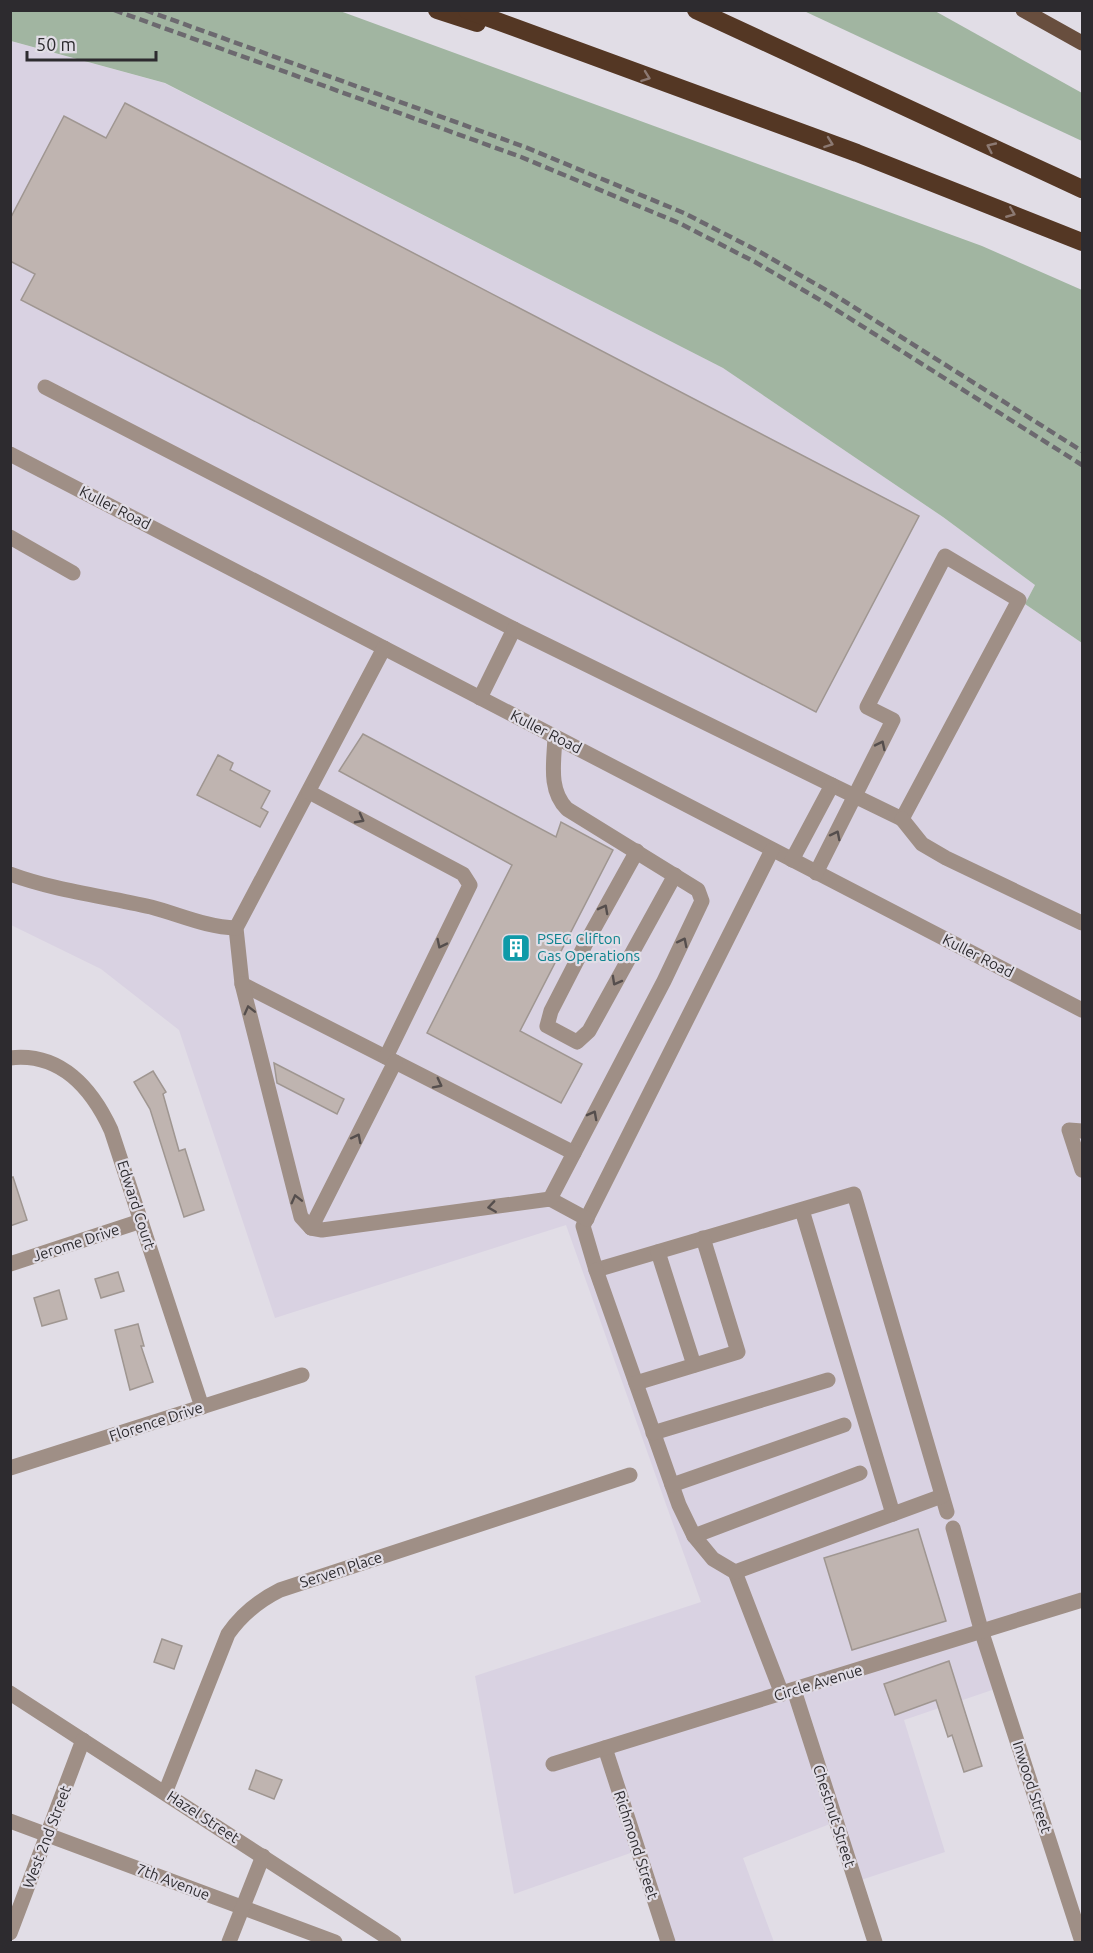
<svg xmlns="http://www.w3.org/2000/svg" width="1093" height="1953" viewBox="0 0 1093 1953" font-family="Ubuntu,sans-serif">
<rect width="100%" height="100%" fill="#e1dde6"/>
<!-- built -->
<path fill="#d9d2e2" d="M10,41L164,83L723,368L943,517L1035,585L1025,604L1082,643V1601L982,1632L998,1688L904,1720L945,1852L855,1882L835,1822L743,1858L774,1942H669L639,1850L514,1894L475,1676L701,1602L566,1225L275,1318L179,1030L101,969L11,925Z"/>
<!-- green -->
<g fill="#a1b5a1">
<path d="M10,11H340L982,246L1082,290V643L1025,604L1035,585L943,517L723,368L165,83L11,41Z"/>
<path d="M804,11H935L1082,93V141Z"/>
</g>
<!-- building -->
<g fill="#bfb4b0" stroke="#9f9691" stroke-width="1.5">
<path d="M125,103L919,516L816,712L21,300L35,274L10,261V219L64,116L106,138Z"/>
<path d="M363,734L556,837L561,822L613,850L520,1031L582,1064L561,1103L427,1033L512,865L339,771Z"/>
<path d="M218,755L233,763L230,770L270,791L261,808L268,812L260,827L197,795Z"/>
<path d="M274,1063L344,1099L337,1114L277,1083Z"/>
<path d="M153,1071L166,1092L163,1094L179,1151L185,1149L204,1210L184,1217L150,1109L134,1082Z"/>
<path d="M13,1177L27,1220L10,1226V1178Z"/>
<path d="M118,1272L124,1291L101,1298L95,1279Z"/>
<path d="M59,1290L67,1319L42,1326L34,1298Z"/>
<path d="M138,1324L144,1346H141L153,1382L130,1390L115,1330Z"/>
<path d="M918,1529L946,1621L852,1650L824,1558Z"/>
<path d="M162,1639L182,1646L174,1669L154,1662Z"/>
<path d="M949,1661L982,1766L964,1772L952,1735L948,1737L936,1700L895,1715L884,1684Z"/>
<path d="M256,1770L282,1780L274,1799L249,1789Z"/>
</g>
<g fill="none" stroke-linecap="round" stroke-linejoin="round">
<!-- minor -->
<g stroke="#9f8f86" stroke-width="15">
<path d="M45,387L514,629L480,698"/>
<path d="M10,454L1082,1010"/>
<path d="M10,537L73,573"/>
<path d="M514,629L832,785L902,819L1019,600L945,556L867,707L893,720L816,873"/>
<path d="M384,648L236,928L242,984L574,1153L664,981L702,901L698,890L567,809C548,790 554,762 555,737"/>
<path d="M309,792L463,874L470,885L386,1057"/>
<path d="M902,819L922,844L946,858L1082,923"/>
<path d="M772,850L583,1226L596,1270L854,1194L947,1512"/>
<path d="M637,851L587,941L551,1011L547,1026L577,1042L589,1031L675,875"/>
<path d="M792,860L832,785"/>
<path d="M10,874C56,891 104,896 151,907C181,915 206,927 236,928"/>
<path d="M242,984L301,1217L311,1228L322,1230L550,1199L587,1219"/>
<path d="M10,1058C61,1052 92,1089 111,1130L202,1407"/>
<path d="M1082,1131L1069,1130L1082,1170"/>
<path d="M550,1199L574,1153"/>
<path d="M802,1210L893,1514"/>
<path d="M311,1228L395,1062"/>
<path d="M658,1252L694,1365"/>
<path d="M10,1264L141,1221"/>
<path d="M596,1270L679,1505L694,1536L713,1559L735,1572L782,1694"/>
<path d="M636,1383L738,1352L703,1238"/>
<path d="M653,1433L828,1380"/>
<path d="M10,1468L302,1375"/>
<path d="M672,1485L844,1425"/>
<path d="M953,1528L982,1633L1082,1942"/>
<path d="M694,1536L860,1473"/>
<path d="M735,1572L942,1496"/>
<path d="M794,1690L875,1942"/>
<path d="M10,1693L394,1942"/>
<path d="M605,1748L668,1942"/>
<path d="M553,1764L1082,1600"/>
<path d="M165,1793L228,1634C242,1614 258,1601 280,1590L630,1475"/>
<path d="M10,1821L335,1942"/>
<path d="M10,1933L83,1740"/>
<path d="M229,1942L263,1856"/>
</g>
<!-- major -->
<path stroke="#684e3e" stroke-width="15" d="M1023,10L1082,43"/>
<!-- highway -->
<g stroke="#543724" stroke-width="18">
<path d="M437,10L477,23"/>
<path d="M467,10L857,153L1082,242"/>
<path d="M696,10L1082,189"/>
</g>
<!-- rail -->
<g stroke="#6c696f" stroke-width="4.5" stroke-dasharray="9 4.5" stroke-linecap="butt">
<path d="M114,10L521,157L679,223L755,262L827,304L1082,465"/>
<path d="M145,10L525,147L684,213L760,252L833,294L1082,451"/>
</g>
</g>
<!-- one-way arrows -->
<defs><path id="oneway-chevron" d="M-2-3.5L2.5 0L-2 3.5" fill="none" stroke-width="1.6" stroke-linecap="round" stroke-linejoin="round" transform="scale(1.5)"/></defs>
<g stroke="#8c7972">
<use href="#oneway-chevron" transform="translate(646 77) rotate(20)"/>
<use href="#oneway-chevron" transform="translate(829 143) rotate(20)"/>
<use href="#oneway-chevron" transform="translate(991 147) rotate(-155)"/>
<use href="#oneway-chevron" transform="translate(1011 213) rotate(22)"/>
</g>
<g stroke="#554e4d">
<use href="#oneway-chevron" transform="translate(881 745) rotate(-64)"/>
<use href="#oneway-chevron" transform="translate(360 819) rotate(28)"/>
<use href="#oneway-chevron" transform="translate(836 835) rotate(-63)"/>
<use href="#oneway-chevron" transform="translate(604 909) rotate(-62)"/>
<use href="#oneway-chevron" transform="translate(683 942) rotate(-63)"/>
<use href="#oneway-chevron" transform="translate(441 944) rotate(116)"/>
<use href="#oneway-chevron" transform="translate(616 981) rotate(119)"/>
<use href="#oneway-chevron" transform="translate(249 1010) rotate(-104)"/>
<use href="#oneway-chevron" transform="translate(438 1084) rotate(27)"/>
<use href="#oneway-chevron" transform="translate(593 1115) rotate(-62)"/>
<use href="#oneway-chevron" transform="translate(357 1138) rotate(-63)"/>
<use href="#oneway-chevron" transform="translate(296 1199) rotate(-104)"/>
<use href="#oneway-chevron" transform="translate(492 1207) rotate(172)"/>
</g>
<!-- icons -->
<defs>
<g id="building-square" transform="scale(1.5)"><rect x="-9" y="-9" width="18" height="18" rx="4" fill="#0f9aa8" stroke="#e1dde6"/><path d="M-4-6H4V6H1V3H-1V6H-4ZM-2.5-4.3h1.7v1.8h-1.7ZM.8-4.3h1.7v1.8H.8ZM-2.5-1h1.7V.8h-1.7ZM.8-1h1.7V.8H.8Z" fill="#fff"/></g>
</defs>
<g fill-rule="evenodd">
<use href="#building-square" x="516" y="948"/>
</g>
<g text-anchor="middle" stroke-width="4.5" stroke-linejoin="round" paint-order="stroke">
<!-- street labels -->
<g font-size="15" fill="#2d2b2f" stroke="#e1dde6">
<text transform="translate(115 508) rotate(27)" y="5">Kuller Road</text>
<text transform="translate(546 732) rotate(27)" y="5">Kuller Road</text>
<text transform="translate(978 956) rotate(27)" y="5">Kuller Road</text>
<text transform="translate(136 1205) rotate(72)" y="5">Edward Court</text>
<text transform="translate(76 1243) rotate(-18)" y="5">Jerome Drive</text>
<text transform="translate(156 1422) rotate(-18)" y="5">Florence Drive</text>
<text transform="translate(341 1570) rotate(-18)" y="5">Serven Place</text>
<text transform="translate(818 1683) rotate(-17)" y="5">Circle Avenue</text>
<text transform="translate(1032 1787) rotate(72)" y="5">Inwood Street</text>
<text transform="translate(834 1816) rotate(72)" y="5">Chestnut Street</text>
<text transform="translate(203 1817) rotate(33)" y="5">Hazel Street</text>
<text transform="translate(47 1837) rotate(-69)" y="5">West 2nd Street</text>
<text transform="translate(636 1845) rotate(72)" y="5">Richmond Street</text>
<text transform="translate(173 1882) rotate(21)" y="5">7th Avenue</text>
</g>
<!-- culture labels -->
<g font-size="15" fill="#0d838f" stroke="#e1dde6" text-anchor="start">
<text x="537" y="944">PSEG Clifton<tspan x="537" dy="17">Gas Operations</tspan></text>
</g>
</g>
<!-- border -->
<rect width="1093" height="1953" fill="none" stroke="#2d2b2f" stroke-width="24"/>
<!-- scale -->
<path d="M27 51v9h129v-9" fill="none" stroke="#2d2b2f" stroke-width="3"/>
<text x="36" y="51" font-size="18" fill="#2d2b2f" stroke="#e1dde6" stroke-width="4.5" paint-order="stroke">50 m</text>
</svg>
